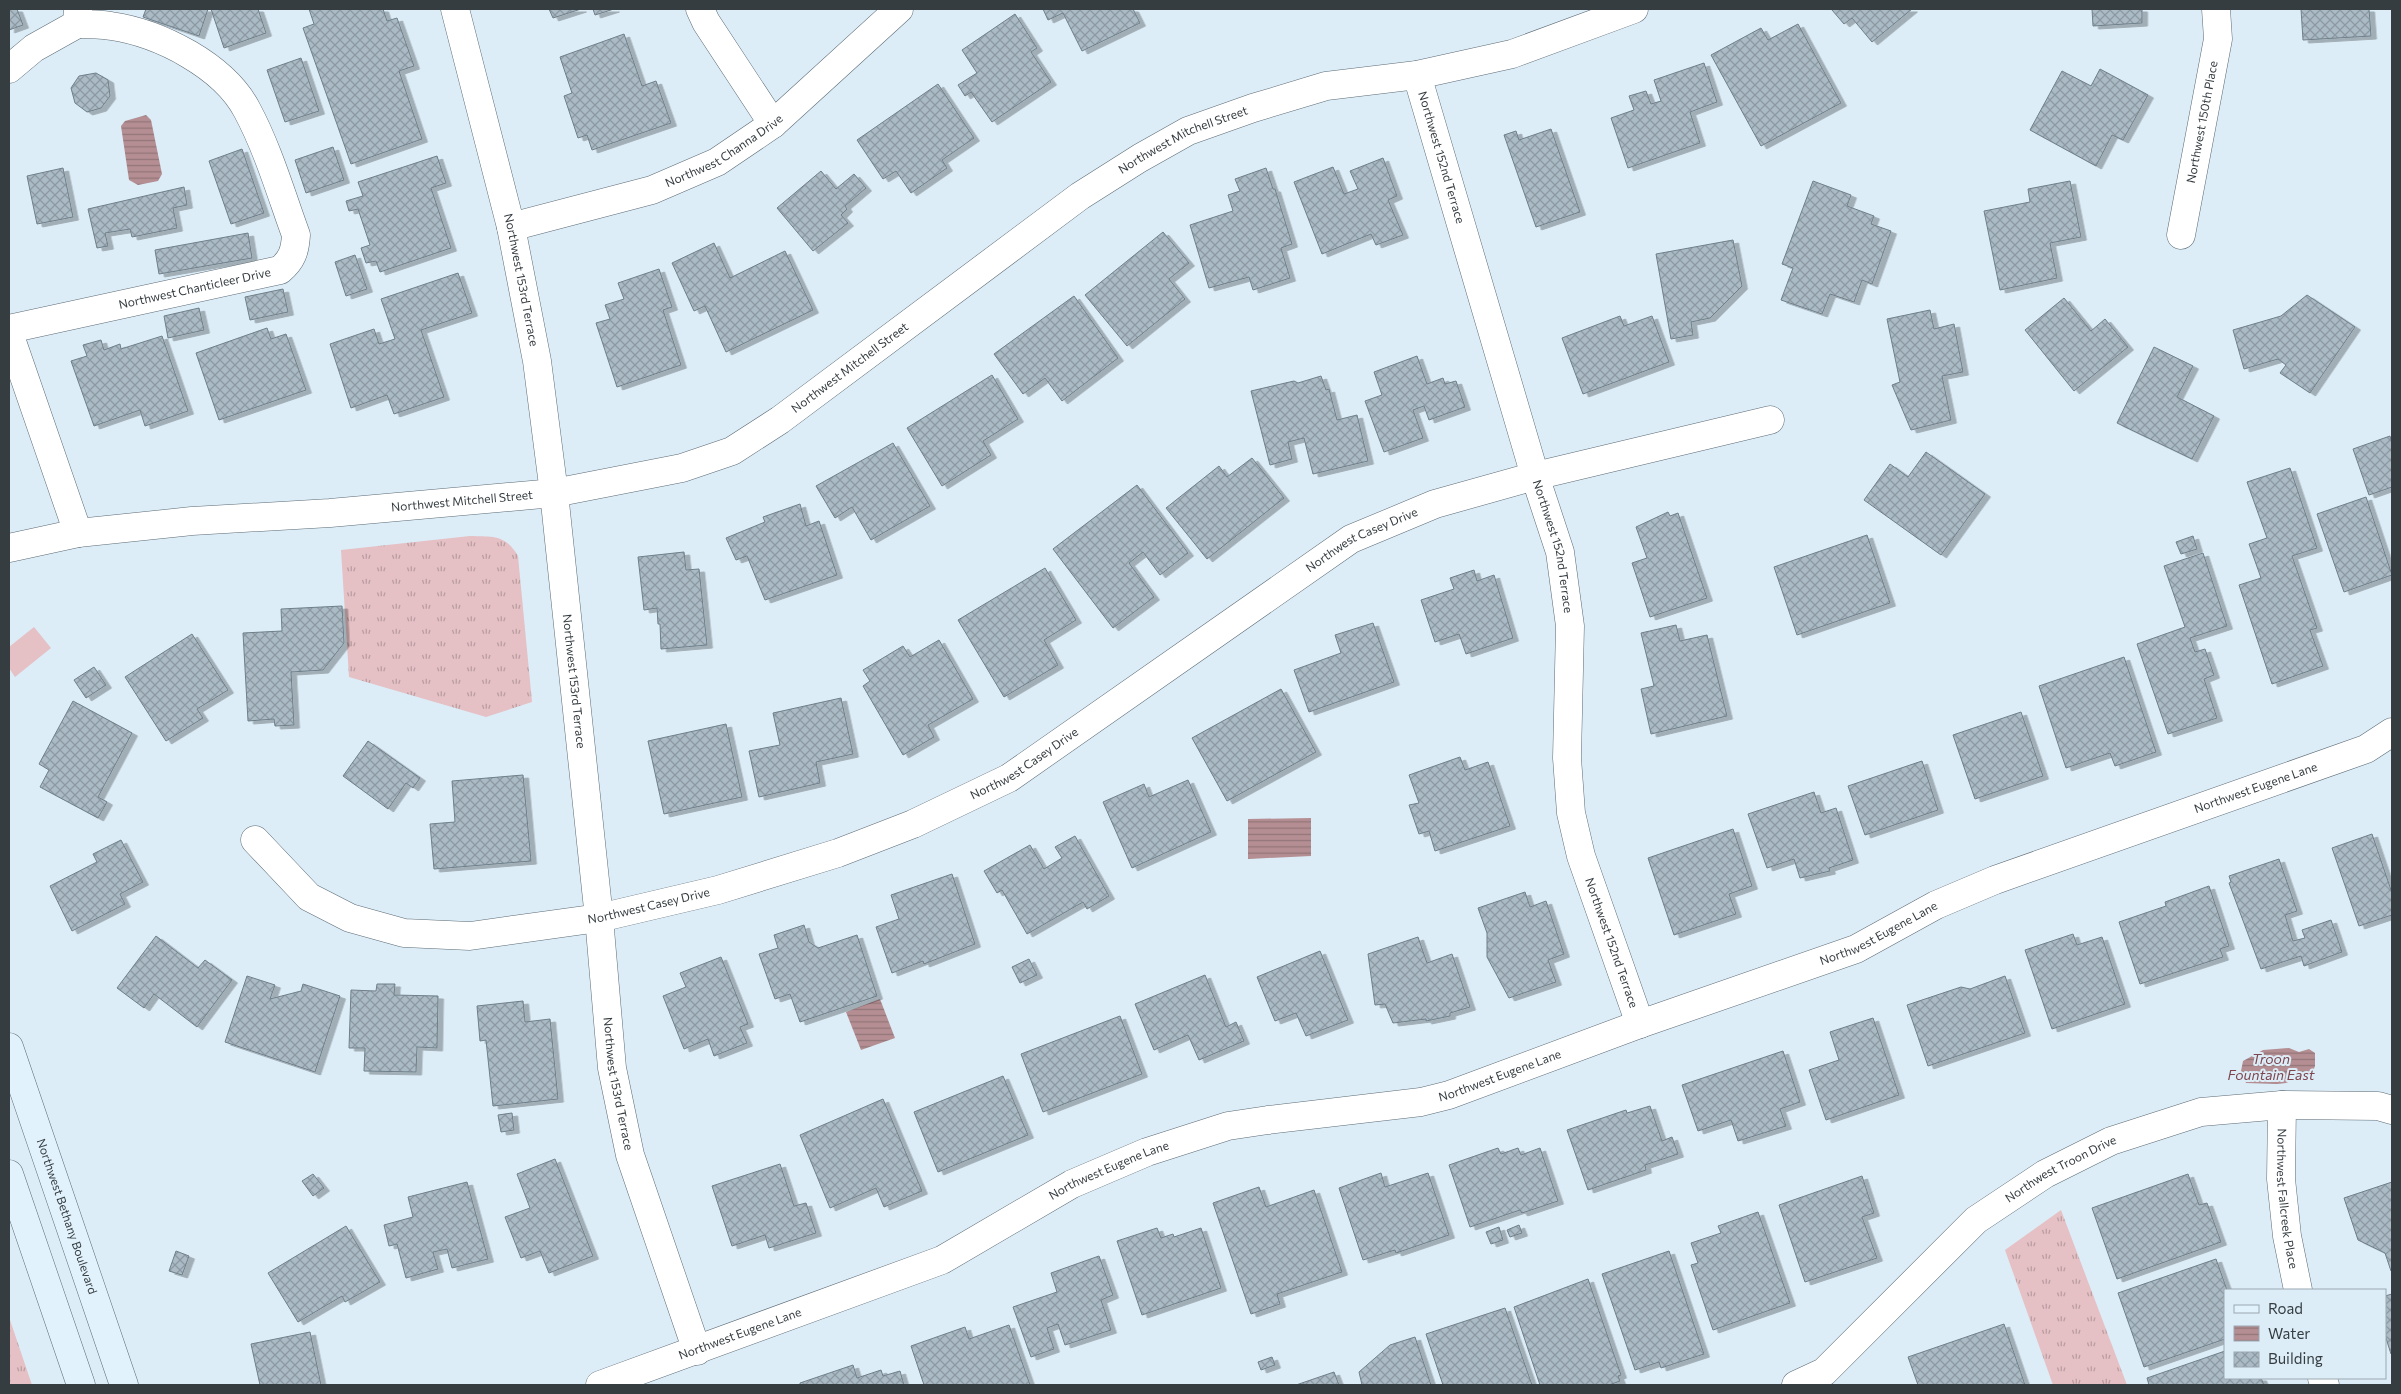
<svg xmlns="http://www.w3.org/2000/svg" width="2401" height="1394" viewBox="0 0 2401 1394" font-family="Commissioner,sans-serif">
<defs>
<pattern id="grass-tufts" width="24" height="20" patternUnits="userSpaceOnUse" patternTransform="scale(1.25)"><rect width="24" height="20" fill="#e5c0c4"/><path d="M3 7l-1-3M5 7V3M7 7l1-3M15 17l-1-3M17 17v-4M19 17l1-3" fill="none" stroke="#ba9da1"/></pattern>
<pattern id="water-rules" width="6" height="5" patternUnits="userSpaceOnUse" patternTransform="scale(1.25)"><rect width="6" height="5" fill="#b48e92"/><path d="M0 2.5h6" fill="none" stroke="#937579"/></pattern>
<pattern id="building-cross-hatch" width="8" height="8" patternUnits="userSpaceOnUse" patternTransform="scale(1.25)"><rect width="8" height="8" fill="#abbbc6"/><path d="M0 0l8 8M0 8l8-8" fill="none" stroke="#8c99a2"/></pattern>
<filter id="shadow"><feDropShadow dx="5.5" dy="3" stdDeviation="0" flood-color="#0004"/></filter>
</defs>
<rect width="100%" height="100%" fill="#dcedf8"/>
<!-- grass -->
<g fill="url(#grass-tufts)">
<path d="M470,536C493,537 505,534 518,556L532,702L486,717L349,677L341,550Z"/>
<path d="M2061,1210L2127,1385H2053L2005,1250Z"/>
<path d="M9,1317L32,1385H9Z"/>
</g>
<!-- pitch -->
<path fill="#e5c0c4" d="M34,627L51,648L15,677L9,668V647Z"/>
<!-- water -->
<g fill="url(#water-rules)">
<path d="M146,115L151,120L162,174L158,181L138,185L129,180L121,126L125,121Z"/>
<path d="M1311,818V856L1248,859V819Z"/>
<path d="M880,999L895,1038L861,1050L846,1012Z"/>
<path d="M2289,1048L2299,1052L2309,1049L2315,1053V1066L2310,1079L2297,1078L2286,1083L2277,1084L2246,1083L2241,1071L2243,1061L2263,1050Z"/>
</g>
<!-- building -->
<g fill="url(#building-cross-hatch)" stroke="#6f7f89" filter="url(#shadow)">
<path d="M9,9H17L23,25L9,30Z"/>
<path d="M146,9H208L199,36L143,17Z"/>
<path d="M211,9H258L266,33L224,48Z"/>
<path d="M309,9H383L387,21L397,18L414,66L399,71L422,139L351,164L303,28L314,24Z"/>
<path d="M549,9H581L553,18Z"/>
<path d="M593,9H614L595,15Z"/>
<path d="M1043,9H1133L1140,23L1082,51L1063,13L1048,20Z"/>
<path d="M1834,9H1912L1872,42L1852,18L1844,24L1832,10Z"/>
<path d="M2092,9H2142V23L2093,26Z"/>
<path d="M2301,9H2369L2371,36L2303,40Z"/>
<path d="M1015,14L1037,48L1031,52L1051,82L992,122L971,92L965,96L958,85L977,73L962,50Z"/>
<path d="M1798,24L1841,103L1761,146L1711,55L1761,28L1768,40Z"/>
<path d="M624,34L642,86L656,81L671,123L592,150L587,135L578,138L564,96L572,93L560,57Z"/>
<path d="M301,58L319,111L285,122L267,70Z"/>
<path d="M1704,63L1717,102L1690,112L1700,143L1628,168L1611,118L1634,110L1629,96L1646,91L1651,104L1661,101L1654,80Z"/>
<path d="M2100,69L2148,95L2123,140L2112,135L2096,166L2030,130L2062,71L2091,86Z"/>
<path d="M96,73L108,80L110,96L101,108L87,112L75,103L71,88L79,76Z"/>
<path d="M938,84L974,138L942,160L947,168L911,193L896,171L883,179L857,140Z"/>
<path d="M1551,129L1580,212L1536,227L1504,135L1516,131L1519,140Z"/>
<path d="M333,147L344,180L306,193L295,160Z"/>
<path d="M242,149L264,213L231,224L209,161Z"/>
<path d="M437,156L446,183L431,188L451,248L380,272L376,261L366,263L361,248L370,245L358,209L349,211L346,201L363,196L358,182Z"/>
<path d="M1383,158L1397,196L1388,200L1403,235L1376,245L1371,234L1322,254L1294,182L1333,167L1344,194L1358,189L1350,171Z"/>
<path d="M63,168L73,217L37,224L27,176Z"/>
<path d="M1266,168L1273,189H1275L1292,244L1281,248L1290,278L1253,290L1249,277L1209,288L1190,225L1233,211L1228,195L1240,191L1235,179Z"/>
<path d="M821,171L836,189L854,174L866,188L845,206L847,209L841,215L848,223L813,251L777,208Z"/>
<path d="M1813,181L1851,195L1847,206L1874,216L1871,224L1891,231L1872,284L1862,280L1854,302L1830,294L1822,314L1781,300L1793,268L1782,264Z"/>
<path d="M2070,181L2081,237L2050,243L2057,278L2000,290L1984,211L2030,202L2028,189Z"/>
<path d="M184,187L187,205L173,208L177,228L132,237L130,229L105,233L108,246L97,248L88,209Z"/>
<path d="M1163,232L1189,263L1169,279L1185,299L1127,346L1085,295Z"/>
<path d="M248,233L252,258L159,274L155,250Z"/>
<path d="M1733,240L1742,286L1710,318L1691,322L1693,335L1671,339L1656,254Z"/>
<path d="M714,243L730,278L785,251L813,310L726,352L705,306L694,311L672,263Z"/>
<path d="M355,255L367,289L346,296L335,262Z"/>
<path d="M659,269L672,307L663,310L681,365L617,387L596,323L610,319L605,305L624,299L618,283Z"/>
<path d="M458,273L472,313L421,330L444,397L394,414L387,395L351,408L330,344L374,329L379,344L395,339L381,299Z"/>
<path d="M283,289L288,312L250,320L245,297Z"/>
<path d="M2307,295L2355,327L2310,393L2280,373L2286,365L2278,359L2244,369L2233,330L2281,316Z"/>
<path d="M1074,296L1118,358L1062,401L1045,378L1023,394L994,354Z"/>
<path d="M2064,298L2091,331L2105,319L2128,347L2074,391L2025,330Z"/>
<path d="M199,308L204,330L168,338L164,316Z"/>
<path d="M1930,310L1934,329L1954,324L1963,372L1942,376L1951,420L1911,430L1892,385L1900,382L1887,319Z"/>
<path d="M1620,316L1624,326L1652,316L1669,362L1583,394L1562,338Z"/>
<path d="M267,328L271,339L286,334L306,390L219,420L196,353Z"/>
<path d="M162,336L188,411L145,426L140,410L94,426L71,361L87,356L83,345L101,340L104,350L120,344L121,349Z"/>
<path d="M2154,347L2193,366L2177,397L2214,416L2192,459L2117,423Z"/>
<path d="M1417,356L1427,384L1443,378L1445,384L1456,381L1465,407L1429,420L1424,406L1413,410L1423,438L1384,452L1365,401L1382,395L1374,372Z"/>
<path d="M992,375L1018,419L983,441L991,455L942,486L907,428Z"/>
<path d="M1321,376L1326,390L1329,389L1337,420L1357,415L1368,461L1313,474L1304,438L1288,442L1292,459L1270,465L1251,391L1294,381L1298,383Z"/>
<path d="M2390,436L2392,443V487L2369,495L2353,449Z"/>
<path d="M893,443L930,506L871,540L852,507L835,518L816,486Z"/>
<path d="M1926,452L1985,494L1941,555L1864,500L1890,464L1908,477Z"/>
<path d="M1252,458L1284,498L1207,559L1166,508L1219,466L1227,477Z"/>
<path d="M2290,468L2317,548L2292,556L2317,628L2310,630L2323,666L2272,684L2239,585L2261,578L2249,544L2267,538L2247,482Z"/>
<path d="M1137,485L1188,553L1160,575L1143,552L1129,563L1154,597L1113,628L1053,549Z"/>
<path d="M2366,497L2392,575L2344,592L2317,514Z"/>
<path d="M800,504L806,526L819,521L837,575L765,600L747,556L736,560L726,538L765,522L763,517Z"/>
<path d="M1668,512L1670,516L1678,513L1707,598L1650,617L1632,563L1647,558L1636,527Z"/>
<path d="M1867,535L1890,603L1797,635L1774,567Z"/>
<path d="M2193,536L2197,549L2181,554L2176,542Z"/>
<path d="M684,552L686,570L699,569L707,645L661,649L660,624H658L657,608L644,610L638,557Z"/>
<path d="M2203,553L2227,626L2190,638L2195,652L2205,649L2214,675L2204,679L2217,718L2168,734L2137,644L2185,627L2164,566Z"/>
<path d="M1045,568L1076,620L1044,640L1058,665L1004,697L958,620Z"/>
<path d="M1474,570L1477,581L1494,575L1513,638L1466,654L1459,634L1435,642L1421,600L1454,589L1450,578Z"/>
<path d="M342,606L344,643L323,670L291,672L294,725L275,726L274,719L248,721L243,633L282,631L281,609Z"/>
<path d="M1373,623L1394,682L1309,712L1294,670L1341,653L1335,635Z"/>
<path d="M1676,625L1680,641L1707,635L1727,716L1651,734L1641,689L1654,686L1641,633Z"/>
<path d="M192,634L228,690L197,709L203,718L166,741L125,677Z"/>
<path d="M939,640L973,699L928,725L934,737L903,755L863,686L870,681L863,670L903,646L910,657Z"/>
<path d="M2124,657L2156,752L2115,766L2110,753L2066,768L2039,686Z"/>
<path d="M94,667L106,685L86,698L74,680Z"/>
<path d="M1281,689L1316,752L1227,801L1192,738Z"/>
<path d="M841,698L853,754L816,762L820,783L759,797L749,751L780,745L773,713Z"/>
<path d="M73,701L132,733L98,797L107,802L98,818L40,787L49,770L39,764Z"/>
<path d="M2021,712L2043,776L1975,799L1953,735Z"/>
<path d="M726,724L742,797L664,814L648,741Z"/>
<path d="M368,741L420,778L413,788L406,783L388,809L343,776Z"/>
<path d="M1460,757L1465,770L1488,762L1510,826L1435,851L1429,831L1419,834L1409,805L1419,803L1409,775Z"/>
<path d="M1922,761L1938,810L1865,835L1848,786Z"/>
<path d="M523,775L531,861L434,869L430,824L455,822L452,781Z"/>
<path d="M1188,780L1211,832L1132,868L1103,802L1144,784L1149,797Z"/>
<path d="M1814,792L1821,813L1836,808L1853,860L1829,868L1830,871L1800,878L1794,859L1767,868L1748,814Z"/>
<path d="M1733,829L1752,886L1729,894L1736,914L1674,935L1648,858Z"/>
<path d="M2372,834L2392,893V915L2359,926L2332,848Z"/>
<path d="M1075,836L1109,896L1087,909L1083,902L1027,934L1002,890L997,893L984,871L1030,845L1044,869L1062,858L1055,847Z"/>
<path d="M121,840L143,882L120,894L125,904L72,931L50,886L97,862L93,854Z"/>
<path d="M2279,859L2297,911L2285,915L2293,941L2305,938L2302,930L2331,920L2342,952L2304,966L2301,956L2261,969L2229,883L2231,882L2229,876Z"/>
<path d="M952,874L975,944L924,964L923,961L892,973L876,927L899,919L891,895Z"/>
<path d="M2209,886L2229,946L2220,949L2223,957L2140,984L2119,922L2166,906L2165,902Z"/>
<path d="M1525,892L1530,907L1546,901L1564,954L1548,960L1556,982L1509,998L1487,957V933L1478,908Z"/>
<path d="M804,925L809,942L818,948L857,935L877,996L800,1022L790,994L775,999L759,954L778,948L774,935Z"/>
<path d="M2073,934L2077,945L2102,937L2125,1004L2052,1029L2025,950Z"/>
<path d="M156,936L198,968L205,960L232,980L197,1027L154,994L144,1008L117,988Z"/>
<path d="M1418,937L1427,963L1452,954L1470,1007L1450,1013V1016L1426,1021V1019L1393,1023L1385,1004L1375,1005L1368,954Z"/>
<path d="M1320,951L1348,1020L1306,1036L1296,1013L1275,1021L1257,977Z"/>
<path d="M721,957L748,1024L740,1027L747,1043L714,1056L708,1039L684,1049L663,996L686,987L680,973Z"/>
<path d="M1029,959L1037,975L1020,983L1012,967Z"/>
<path d="M1205,975L1226,1027L1236,1022L1244,1041L1199,1060L1188,1035L1154,1050L1135,1004Z"/>
<path d="M247,976L275,985L270,999L301,991L303,984L340,996L315,1072L225,1042Z"/>
<path d="M2005,976L2025,1033L1928,1066L1907,1005L1961,987L1970,989Z"/>
<path d="M377,984H395L394,995L438,996L437,1048L417,1047L416,1072L364,1071L365,1048H349L351,990L376,991Z"/>
<path d="M523,1001L525,1022L550,1019L558,1099L493,1106L486,1040L480,1041L477,1006Z"/>
<path d="M1120,1016L1142,1074L1043,1112L1021,1054Z"/>
<path d="M1873,1018L1899,1095L1826,1120L1809,1070L1839,1060L1830,1032Z"/>
<path d="M1783,1051L1800,1102L1780,1109L1786,1126L1738,1141L1731,1120L1698,1131L1682,1085Z"/>
<path d="M1003,1076L1028,1135L938,1172L914,1112Z"/>
<path d="M883,1099L922,1191L884,1207L876,1188L830,1208L800,1135Z"/>
<path d="M1650,1106L1662,1141L1672,1137L1678,1154L1645,1165L1646,1170L1588,1190L1567,1130L1626,1110L1627,1113Z"/>
<path d="M512,1113L514,1130L501,1132L498,1115Z"/>
<path d="M1498,1148L1501,1154L1518,1148L1521,1155L1540,1148L1558,1201L1522,1213L1520,1210L1470,1227L1449,1165Z"/>
<path d="M555,1159L593,1256L549,1273L540,1251L521,1258L505,1217L530,1208L517,1174Z"/>
<path d="M780,1164L794,1206L806,1203L816,1233L769,1248L765,1235L732,1246L712,1186Z"/>
<path d="M1381,1173L1385,1187L1428,1173L1449,1235L1396,1253L1395,1250L1363,1260L1339,1188Z"/>
<path d="M313,1174L324,1188L313,1196L302,1181Z"/>
<path d="M2188,1174L2199,1205L2207,1203L2221,1242L2117,1279L2092,1208Z"/>
<path d="M1862,1176L1874,1213L1862,1217L1877,1258L1805,1282L1779,1205Z"/>
<path d="M467,1182L488,1259L452,1268L447,1249L433,1252L438,1269L406,1278L397,1244L389,1246L384,1225L413,1217L408,1197Z"/>
<path d="M2392,1182V1270L2391,1271L2385,1253L2358,1240L2344,1198Z"/>
<path d="M1259,1187L1266,1207L1314,1190L1342,1272L1277,1294L1280,1304L1251,1314L1213,1203Z"/>
<path d="M1758,1212L1790,1303L1713,1330L1691,1265L1698,1263L1691,1243L1721,1233L1718,1226Z"/>
<path d="M1519,1225L1522,1233L1510,1237L1507,1230Z"/>
<path d="M346,1226L380,1282L345,1302L342,1296L298,1322L268,1273Z"/>
<path d="M1499,1227L1503,1240L1491,1244L1486,1232Z"/>
<path d="M1157,1228L1161,1238L1173,1234L1174,1237L1201,1228L1221,1288L1142,1315L1117,1241Z"/>
<path d="M176,1251L189,1256L182,1275L169,1271Z"/>
<path d="M1669,1251L1704,1354L1661,1368L1659,1362L1635,1370L1602,1274Z"/>
<path d="M1099,1256L1113,1295L1101,1300L1111,1330L1065,1345L1058,1324L1047,1328L1054,1349L1031,1357L1013,1307L1057,1292L1051,1273Z"/>
<path d="M2216,1259L2227,1290H2225V1339L2144,1367L2118,1293Z"/>
<path d="M1588,1279L1621,1375L1618,1376L1620,1381L1609,1385H1540L1514,1307Z"/>
<path d="M2392,1294V1353L2391,1354L2385,1335V1296Z"/>
<path d="M1505,1308L1532,1385H1443L1426,1334Z"/>
<path d="M2004,1324L2025,1385H1918L1908,1357Z"/>
<path d="M1009,1325L1030,1385H924L911,1346L965,1327L969,1339Z"/>
<path d="M310,1332L321,1385H260L251,1344Z"/>
<path d="M1415,1337L1431,1385H1362L1359,1372L1390,1345Z"/>
<path d="M2225,1351V1378H2261L2264,1385H2149L2147,1378Z"/>
<path d="M1272,1357L1275,1365L1261,1370L1258,1362Z"/>
<path d="M853,1365L857,1378L881,1370L883,1376L900,1371L904,1385H800V1383Z"/>
<path d="M1334,1372L1339,1385H1296Z"/>
</g>
<g fill="none" stroke-linecap="round" stroke-linejoin="round">
<!-- street casing -->
<g stroke="#5c6b75" stroke-width="29">
<g id="street">
<path id="s1" d="M455,9L511,227L537,361L554,493L599,918L612,1068L630,1155L697,1351"/>
<path d="M700,9L706,22L773,124"/>
<path d="M9,69L34,48L77,24L78,9"/>
<path id="s2" d="M1417,75L1535,476L1560,552L1570,626L1567,758L1571,813L1581,856L1640,1024"/>
<path id="s3" d="M511,227L652,190L717,162L773,124L899,9"/>
<path id="s4" d="M2181,235L2218,39L2216,9"/>
<path id="s5" d="M9,329L280,270C292,260 295,251 296,235C281,194 268,149 247,110C224,66 160,33 111,26C100,24 88,24 77,24"/>
<path d="M9,333L78,533"/>
<path id="s6" d="M9,548L78,533L192,521L330,513L554,493L682,468L732,451L780,420L1080,196L1140,158L1188,131L1253,108L1326,86L1417,75L1512,54L1634,9"/>
<path id="s7" d="M255,840L309,897L350,918L404,933L470,936L599,918L718,890L838,853L913,824L1009,778L1351,539L1435,504L1535,476L1770,420"/>
<path id="s8" d="M2282,1105L2281,1179L2287,1236L2298,1290"/>
<path d="M2322,1378L2325,1385"/>
<path id="s9" d="M600,1385L942,1260L1072,1184L1147,1152L1228,1126L1268,1120L1421,1102L1449,1095L1640,1024L1856,949L1936,905L1995,880L2366,749L2392,732"/>
<path id="s10" d="M1796,1385L1824,1372L1976,1220L2045,1174L2111,1141L2201,1112L2282,1105L2378,1106L2392,1110"/>
</g>
</g>
<!-- secondary casing -->
<g stroke="#5c6b75" stroke-width="29">
<g id="secondary">
<path id="s11" d="M9,1047L124,1385"/>
<path d="M9,1174L81,1385"/>
</g>
</g>
<!-- street -->
<use href="#street" stroke="#fff" stroke-width="28"/>
<!-- secondary -->
<use href="#secondary" stroke="#e1f2fc" stroke-width="28"/>
</g>
<g text-anchor="middle" stroke-width="4" stroke-linejoin="round" paint-order="stroke">
<!-- street labels -->
<g font-size="12" fill="#363d41" stroke="#dcedf8">
<text dy="4" stroke="none"><textPath href="#s4" startOffset="115">Northwest 150th Place</textPath></text>
<text dy="4" stroke="none"><textPath href="#s6" startOffset="1281">Northwest Mitchell Street</textPath></text>
<text dy="4" stroke="none"><textPath href="#s3" startOffset="228">Northwest Channa Drive</textPath></text>
<text dy="4" stroke="none"><textPath href="#s2" startOffset="86">Northwest 152nd Terrace</textPath></text>
<text dy="4" stroke="none"><textPath href="#s1" startOffset="279">Northwest 153rd Terrace</textPath></text>
<text dy="4" stroke="none"><textPath href="#s5" startOffset="190">Northwest Chanticleer Drive</textPath></text>
<text dy="4" stroke="none"><textPath href="#s6" startOffset="876">Northwest Mitchell Street</textPath></text>
<text dy="4" stroke="none"><textPath href="#s6" startOffset="456">Northwest Mitchell Street</textPath></text>
<text dy="4" stroke="none"><textPath href="#s7" startOffset="1238">Northwest Casey Drive</textPath></text>
<text dy="4" stroke="none"><textPath href="#s2" startOffset="491">Northwest 152nd Terrace</textPath></text>
<text dy="4" stroke="none"><textPath href="#s1" startOffset="684">Northwest 153rd Terrace</textPath></text>
<text dy="4" stroke="none"><textPath href="#s7" startOffset="832">Northwest Casey Drive</textPath></text>
<text dy="4" stroke="none"><textPath href="#s9" startOffset="1769">Northwest Eugene Lane</textPath></text>
<text dy="4" stroke="none"><textPath href="#s7" startOffset="428">Northwest Casey Drive</textPath></text>
<text dy="4" stroke="none"><textPath href="#s9" startOffset="1364">Northwest Eugene Lane</textPath></text>
<text dy="4" stroke="none"><textPath href="#s2" startOffset="896">Northwest 152nd Terrace</textPath></text>
<text dy="4" stroke="none"><textPath href="#s9" startOffset="959">Northwest Eugene Lane</textPath></text>
<text dy="4" stroke="none"><textPath href="#s1" startOffset="1089">Northwest 153rd Terrace</textPath></text>
<text dy="4" stroke="none"><textPath href="#s10" startOffset="345">Northwest Troon Drive</textPath></text>
<text dy="4" stroke="none"><textPath href="#s9" startOffset="554">Northwest Eugene Lane</textPath></text>
<text dy="4" stroke="none"><textPath href="#s8" startOffset="94">Northwest Fallcreek Place</textPath></text>
<text dy="4" stroke="none"><textPath href="#s11" startOffset="179">Northwest Bethany Boulevard</textPath></text>
<text dy="4" stroke="none"><textPath href="#s9" startOffset="149">Northwest Eugene Lane</textPath></text>
</g>
<!-- water labels -->
<g font-size="14" font-style="italic" fill="#7d454d" stroke="#dcedf8">
<text x="2271" y="1064">Troon<tspan x="2271" dy="16">Fountain East</tspan></text>
</g>
</g>
<!-- border -->
<rect width="2401" height="1394" fill="none" stroke="#363d41" stroke-width="20"/>
<!-- legend -->
<rect x="2224" y="1289" width="162" height="90" fill="#dcedf8" stroke="#9aa7af"/>
<rect x="2234" y="1305" width="25" height="8" fill="#e1f2fc" stroke="#9aa7af"/>
<text x="2268" y="1314" font-size="15" fill="#363d41">Road</text>
<rect x="2234" y="1326" width="25" height="15" fill="url(#water-rules)" stroke="#9aa7af"/>
<text x="2268" y="1339" font-size="15" fill="#363d41">Water</text>
<rect x="2234" y="1352" width="25" height="15" fill="url(#building-cross-hatch)" stroke="#9aa7af"/>
<text x="2268" y="1364" font-size="15" fill="#363d41">Building</text>
</svg>
